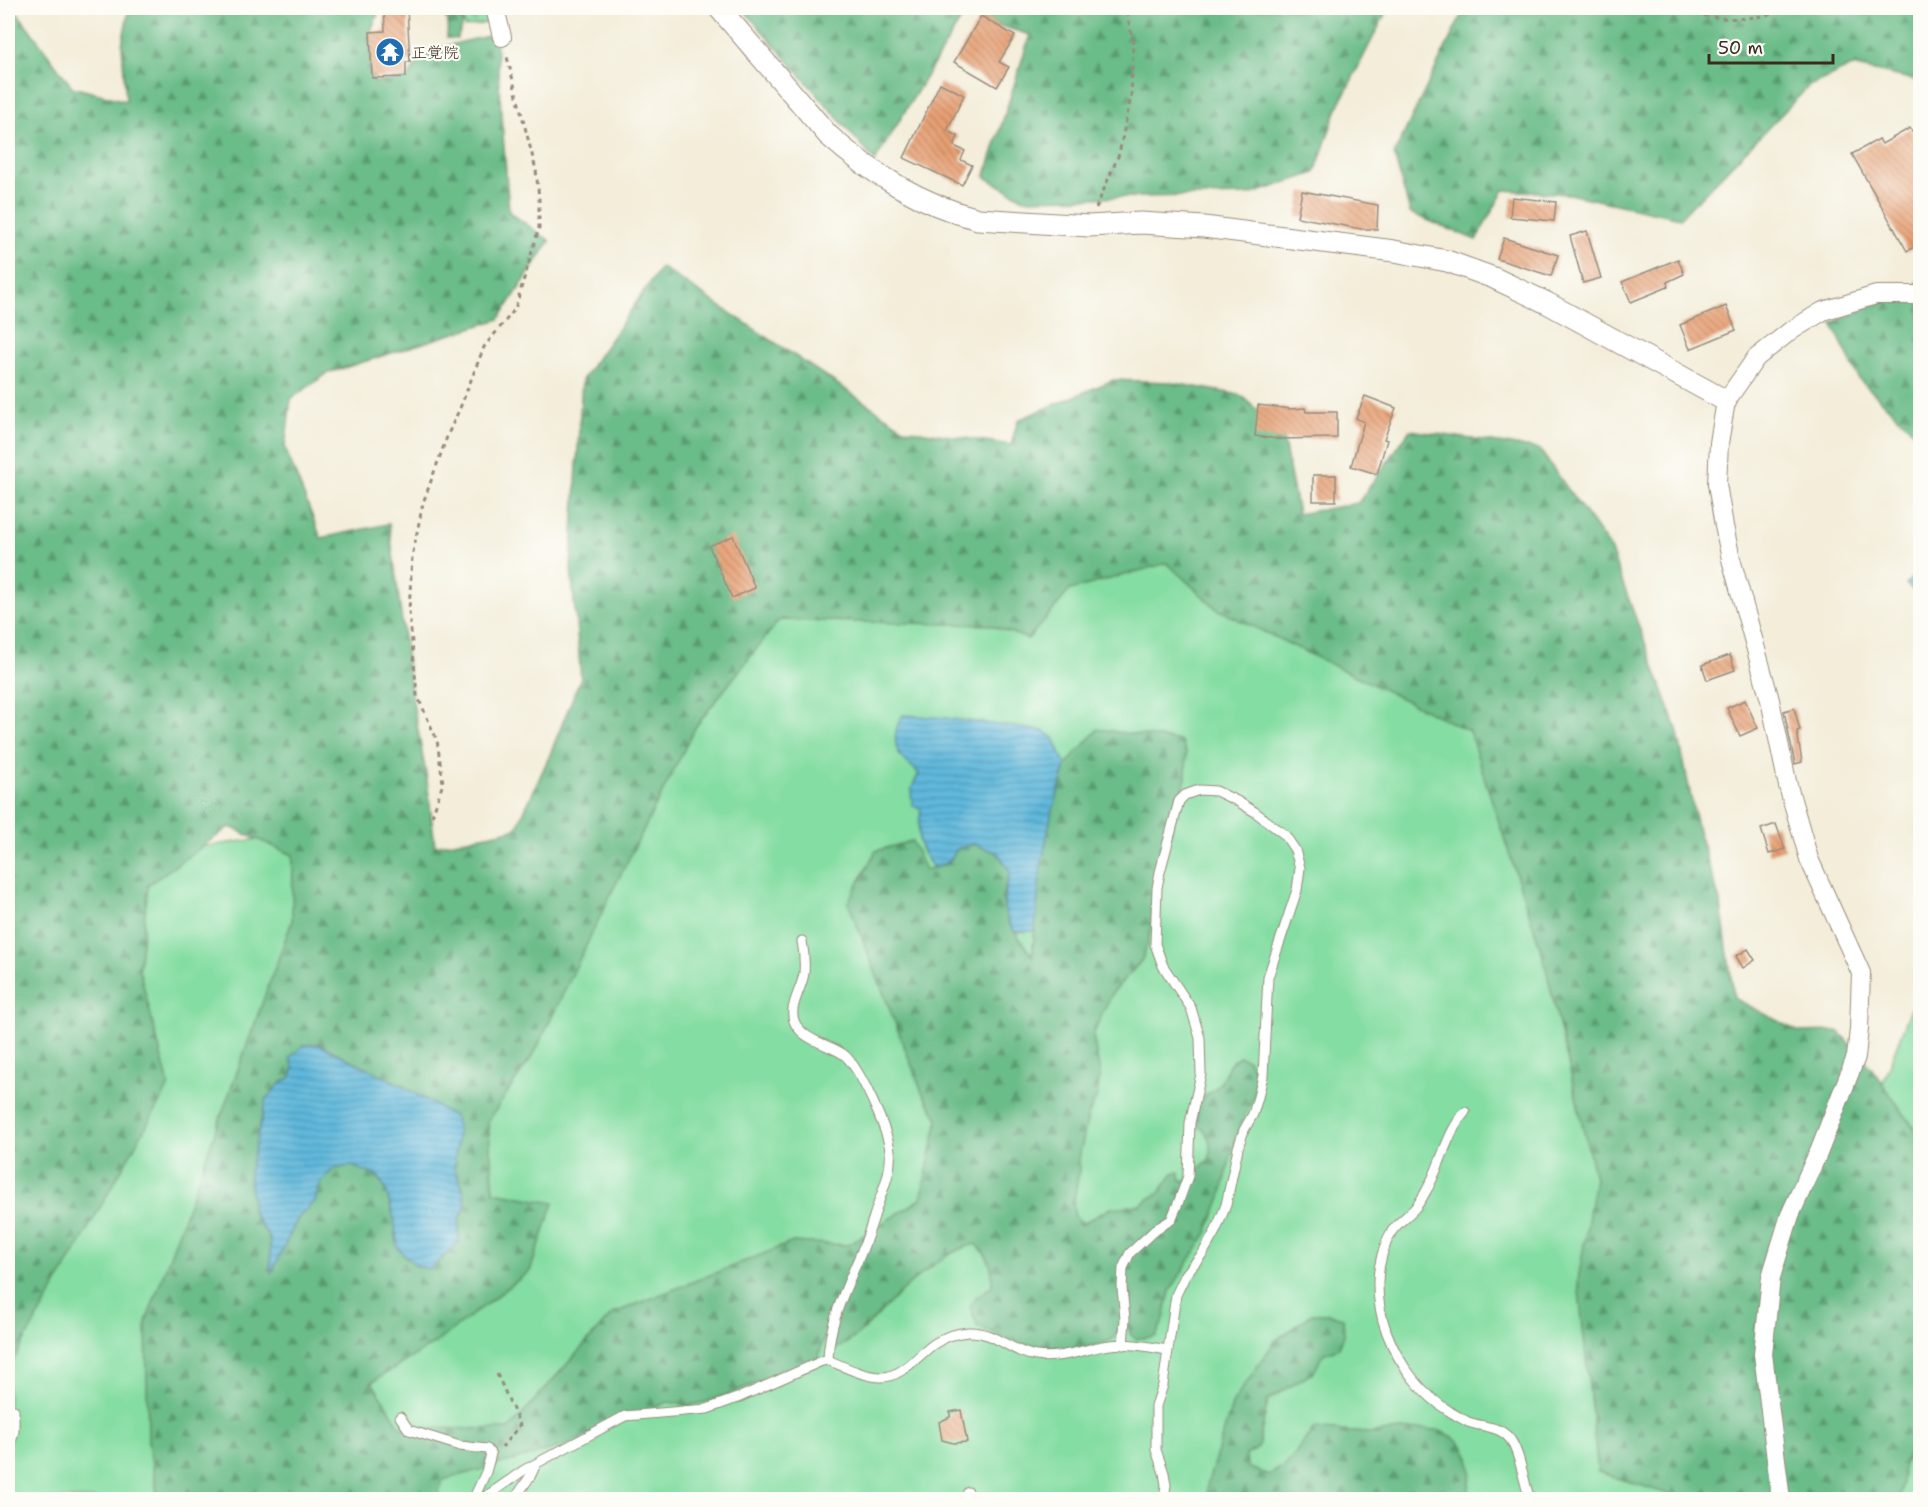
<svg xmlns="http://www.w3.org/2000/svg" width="1928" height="1507" viewBox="0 0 1928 1507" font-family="'Shantell Sans','Klee One',sans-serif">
<defs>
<pattern id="forest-firs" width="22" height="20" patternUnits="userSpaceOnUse" patternTransform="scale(1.5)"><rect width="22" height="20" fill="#6bbc88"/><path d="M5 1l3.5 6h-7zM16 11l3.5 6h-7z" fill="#59996f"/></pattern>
<pattern id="cemetery-stones" width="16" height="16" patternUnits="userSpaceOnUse" patternTransform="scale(1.5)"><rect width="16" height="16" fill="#84dda2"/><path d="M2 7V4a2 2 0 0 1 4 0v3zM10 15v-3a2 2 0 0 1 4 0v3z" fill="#73be8b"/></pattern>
<pattern id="water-rules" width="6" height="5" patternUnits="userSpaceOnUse" patternTransform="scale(1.5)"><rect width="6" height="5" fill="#5fb8dc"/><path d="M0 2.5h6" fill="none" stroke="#5096b2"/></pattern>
<pattern id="building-back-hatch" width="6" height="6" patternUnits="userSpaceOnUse" patternTransform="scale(1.5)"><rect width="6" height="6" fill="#e79f72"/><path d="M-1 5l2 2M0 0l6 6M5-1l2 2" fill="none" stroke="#bc825d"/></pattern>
</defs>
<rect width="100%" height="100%" fill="#fdfcf7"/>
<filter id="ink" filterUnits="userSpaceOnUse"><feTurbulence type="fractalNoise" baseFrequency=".0167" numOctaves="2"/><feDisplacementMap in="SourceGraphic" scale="12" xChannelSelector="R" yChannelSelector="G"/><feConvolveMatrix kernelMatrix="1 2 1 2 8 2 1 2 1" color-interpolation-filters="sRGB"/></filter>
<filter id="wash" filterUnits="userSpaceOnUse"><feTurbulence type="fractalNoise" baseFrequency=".008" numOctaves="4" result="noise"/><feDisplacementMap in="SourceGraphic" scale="24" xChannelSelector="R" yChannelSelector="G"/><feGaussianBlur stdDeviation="1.35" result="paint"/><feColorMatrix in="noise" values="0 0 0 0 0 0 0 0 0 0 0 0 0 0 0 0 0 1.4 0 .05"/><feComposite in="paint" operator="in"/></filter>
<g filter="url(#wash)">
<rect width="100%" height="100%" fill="#f3edd9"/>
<!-- grass -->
<path fill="#84dda2" stroke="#608460" stroke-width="1.5" d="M695,470L1320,563L1500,561L1758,1063L1873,1108L1920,985V1499H8V860L158,853L258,839L316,852H533Z"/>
<!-- forest -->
<g fill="url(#forest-firs)" stroke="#537353" stroke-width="1.5" fill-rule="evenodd">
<path d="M8,8H14L72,87L126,101L122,45L129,8H380L370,34V73L374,82L408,79C420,47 459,43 489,36L496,44L509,212L550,241L499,319L328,373L291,399L285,448L321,538L389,524L412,697L427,780L435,846L516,829L549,757L581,677L571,568L582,380L661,267L905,429L1011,445L1018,420L1113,380L1168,382L1240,395L1282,432L1298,514L1358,503L1410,430L1539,449L1609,546L1677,729L1697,827L1721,905L1734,998L1799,1032L1838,1031L1872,1069L1920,1136V1422L1904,1465L1900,1499H1684L1598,1472L1578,1281L1595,1178L1543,956L1469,731L1217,609L1167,563L1070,590L1028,639L990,625L779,620L696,726L610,896L535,1052L488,1121L494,1192L554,1203L530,1271L435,1343L372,1382L401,1428L509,1429L612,1314L793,1242L848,1245L921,1199L938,1119L922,1092L848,902L876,851L912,841L925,870L948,863L957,849L974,844L998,853L1010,872L1002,898L1008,922L1032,956C1039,894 1041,826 1065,768C1071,756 1089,740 1098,729L1181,741L1186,753V779L1156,882L1151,901L1152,924L1148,942L1142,960L1114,991L1101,1016L1093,1036L1100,1074L1097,1096L1088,1116L1079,1159V1172L1073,1204L1075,1217L1083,1223L1111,1208L1140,1205L1160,1192L1173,1173L1180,1172V1179L1186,1182L1197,1170L1209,1160C1212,1142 1210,1135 1197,1124C1196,1116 1194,1107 1199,1101C1203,1096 1210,1094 1215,1089C1227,1078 1224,1065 1239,1056L1247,1059L1255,1071L1258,1085L1235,1139L1221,1197L1207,1233L1170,1291L1164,1319L1156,1336L1136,1339L1131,1335L1125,1319C1121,1324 1119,1332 1116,1336C1102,1351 1042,1349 1023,1344C1007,1340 994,1331 978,1328L970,1306L975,1298L991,1287C995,1269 989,1257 976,1244C944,1250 903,1289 880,1313C867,1326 855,1340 837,1348L834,1346V1335L824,1338L818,1358L806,1364L713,1400L688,1406L668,1402L561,1447L443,1480L436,1499H158L148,1441L146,1322L292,921L293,855L230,827L148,885L139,969L169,1086L8,1370ZM318,1044L397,1083L455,1117L458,1133L454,1168L462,1186L466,1205L459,1220V1241L438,1263L429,1269L417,1266L398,1249C394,1218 392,1169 352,1166C346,1166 339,1169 333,1169L320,1184L315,1201L298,1218L271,1272L270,1239L253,1213L254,1153L259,1136L281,1083L290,1079L304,1045Z"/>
<path d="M438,8H458L463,24L457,39L447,38L448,20L440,13Z"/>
<path d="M742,8H1388L1336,111L1315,173L1249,195L1024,199L985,177L1030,35L964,14L875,161Z"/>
<path d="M1465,8H1920V81L1852,66L1809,86L1680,218L1569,194L1504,190L1476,240L1410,213L1394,154Z"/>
<path d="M1920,280V438L1859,379L1832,323L1912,289Z"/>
<path d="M1312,1314H1329L1343,1318L1344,1335L1339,1348L1323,1354L1314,1372L1268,1400L1258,1448L1246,1455L1247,1467L1269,1475L1287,1464L1314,1428C1332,1429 1352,1433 1370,1433C1386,1432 1426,1426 1440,1431C1474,1443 1474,1469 1467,1499H1206L1208,1482L1233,1402L1275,1341Z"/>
</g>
<!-- cemetery -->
<path fill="url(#cemetery-stones)" stroke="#608460" stroke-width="1.5" d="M461,8H485L487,23L465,27Z"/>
<!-- water -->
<g fill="url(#water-rules)" stroke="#4d717d" stroke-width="1.5">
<path d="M1920,569V596L1906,584Z"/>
<path d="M903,715L946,718L1044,731L1054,738L1066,766L1051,816L1041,868L1035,931L1015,932C999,909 1003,897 1010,872L998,853L974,844L957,849L948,862L934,868C916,848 917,835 921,810L913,805C909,792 912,785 919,774C913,765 907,764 901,757C892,745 895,726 903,715Z"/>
<path d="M318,1044L397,1083L455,1117L458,1133L454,1168L462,1186L466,1205L459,1220V1241L438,1263L429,1269L417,1266L398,1249L394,1219L386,1190L378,1176L352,1166L333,1169L320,1184L315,1201L298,1218L271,1274L270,1239L253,1213L249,1173L266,1099L281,1083L290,1078L294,1068L290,1058L304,1045Z"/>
</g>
<g id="blocks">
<!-- building -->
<g fill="url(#building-back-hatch)">
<path d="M384,8H407L410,62H406V77L372,78L370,32L385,31Z"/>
<path d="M981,16L1015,36L999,62L1009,67L997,87L954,62Z"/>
<path d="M940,83L964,95L947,131L958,136L954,146L965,151L961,160L972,165L962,185L904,158Z"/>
<path d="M1910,128L1920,147V244L1907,251L1852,154L1879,139L1882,144Z"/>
<path d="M1302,191L1378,205L1377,229H1361L1297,217Z"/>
<path d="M1512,197L1556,202L1554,221L1510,217Z"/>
<path d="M1587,231L1601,278L1583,283L1570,236Z"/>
<path d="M1504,238L1558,255L1551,276L1497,259Z"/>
<path d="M1678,259L1684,274L1667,282L1668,287L1631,302L1622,282Z"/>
<path d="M1726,306L1736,330L1690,349L1680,325Z"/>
<path d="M1365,396L1396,408L1384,439L1387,440L1377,474L1351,466L1364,422L1356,418Z"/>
<path d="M1258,405L1291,409L1305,408L1306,412H1337V438L1277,439L1255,436Z"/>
<rect x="1313" y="475" width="23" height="26"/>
<path d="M733,536L755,588L732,598L709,546Z"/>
<path d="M1730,655L1735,670L1707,680L1702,665Z"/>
<path d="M1745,700L1758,728L1740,736L1727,708Z"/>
<path d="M1794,708L1800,730L1797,731L1802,762L1795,764L1784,711Z"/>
<path d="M1776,824L1785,849L1769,854L1761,829Z"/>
<path d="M1748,949L1755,960L1743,968L1736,956Z"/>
<path d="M961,1410L967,1442L953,1443L942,1440L939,1422L950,1417V1412Z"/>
</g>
</g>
</g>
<g filter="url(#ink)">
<use href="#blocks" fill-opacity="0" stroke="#978c7c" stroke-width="1.5"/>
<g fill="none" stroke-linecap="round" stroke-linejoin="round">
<!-- service casing -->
<g stroke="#978c7c" stroke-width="11">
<g id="service">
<path d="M802,941C804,952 805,962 804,973C802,990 786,1009 796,1025C806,1041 828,1044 843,1054C859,1065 888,1131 890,1151C892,1169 884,1187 878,1204C873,1219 869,1233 863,1248C848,1285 829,1319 828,1360"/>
<path d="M1465,1112C1445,1135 1441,1167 1425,1193C1422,1198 1419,1204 1415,1208C1408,1216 1398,1222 1392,1231C1356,1294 1394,1378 1452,1413C1457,1416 1463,1419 1468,1422C1482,1427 1500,1426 1510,1439C1520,1453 1524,1483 1530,1500"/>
<path d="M1123,1345L1125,1319L1122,1288L1123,1268L1130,1253L1156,1229L1171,1220L1179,1201L1188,1176L1190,1123L1201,1074L1200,1038L1191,1008L1163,966L1155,944L1157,888L1160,872L1179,801L1185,795L1199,790L1216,791L1237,801L1255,812L1285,835L1295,850L1300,868L1297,890L1268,977L1263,1076L1258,1097L1253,1114L1244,1130L1238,1148L1226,1205L1216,1230L1203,1253L1186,1274L1176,1295L1163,1385L1156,1406V1450L1164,1473L1166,1485L1164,1500"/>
<path d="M400,1417L409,1430L460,1446L487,1449L491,1454L486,1472L473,1500"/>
<path d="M8,1455L14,1431V1410"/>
<path d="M481,1500L524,1470L625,1416L707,1409L740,1397L822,1361L828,1360C845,1367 862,1376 880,1377C902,1378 918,1355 934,1344C944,1337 956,1333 968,1332C993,1330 1012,1353 1036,1356C1060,1359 1080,1351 1103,1346C1124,1342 1146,1346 1167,1350"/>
<path d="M514,1500L531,1475L536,1464"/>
<path d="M965,1500L968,1492"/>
</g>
</g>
<!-- minor casing -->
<g stroke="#978c7c" stroke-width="20">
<g id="minor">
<path d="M495,8L502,37"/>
<path d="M1781,1500L1763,1354L1771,1277L1790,1215L1819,1151L1856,1057L1859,1029L1861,973L1809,859L1788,786L1770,700L1731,559L1724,526L1717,484L1719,443L1726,401L1756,358L1789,332L1823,311L1876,295H1920"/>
</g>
</g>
<!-- tertiary casing -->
<g stroke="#978c7c" stroke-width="23">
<path id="tertiary" d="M719,8L828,135C870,173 923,205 978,219L1089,226L1141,223L1204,227L1394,251L1447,261L1494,278L1547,303L1726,401"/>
</g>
<!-- path -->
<g stroke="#978c7c" stroke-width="3" stroke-dasharray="4.5 4.5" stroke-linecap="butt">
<path d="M1678,8C1713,22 1755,22 1790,8"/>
<path d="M1096,208L1119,154L1131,96L1133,42L1126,8"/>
<path d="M432,816L443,783L437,740L417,695L409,611L412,557L423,503L448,434L460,408L484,347L515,309L539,228V198L536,170L506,53"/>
<path d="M497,1374L520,1425L502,1447"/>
</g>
<!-- service -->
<use href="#service" stroke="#fff" stroke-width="9"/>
<!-- minor -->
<use href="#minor" stroke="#fff" stroke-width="18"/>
<!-- tertiary -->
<use href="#tertiary" stroke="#fff" stroke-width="21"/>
</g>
</g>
<!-- icons -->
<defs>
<g id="temple-disc" transform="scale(1.5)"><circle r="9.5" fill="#1f6fb2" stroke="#fdfcf7"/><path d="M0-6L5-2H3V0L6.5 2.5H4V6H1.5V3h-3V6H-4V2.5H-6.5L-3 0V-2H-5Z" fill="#fff"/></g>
</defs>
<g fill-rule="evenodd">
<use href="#temple-disc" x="390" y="52"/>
</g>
<g text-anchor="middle" stroke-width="4.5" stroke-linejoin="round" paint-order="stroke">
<!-- poi labels -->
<g font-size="16" fill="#3b2a1e" stroke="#fdfcf7" text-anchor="start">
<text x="411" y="58">正覚院</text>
</g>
</g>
<!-- margin -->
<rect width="1928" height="1507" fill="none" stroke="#fdfcf7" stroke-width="30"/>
<!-- scale -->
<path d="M1709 54v9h124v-9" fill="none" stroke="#3b2a1e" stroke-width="3"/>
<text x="1718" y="54" font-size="18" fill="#3b2a1e" stroke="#fdfcf7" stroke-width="4.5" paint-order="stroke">50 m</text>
</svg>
